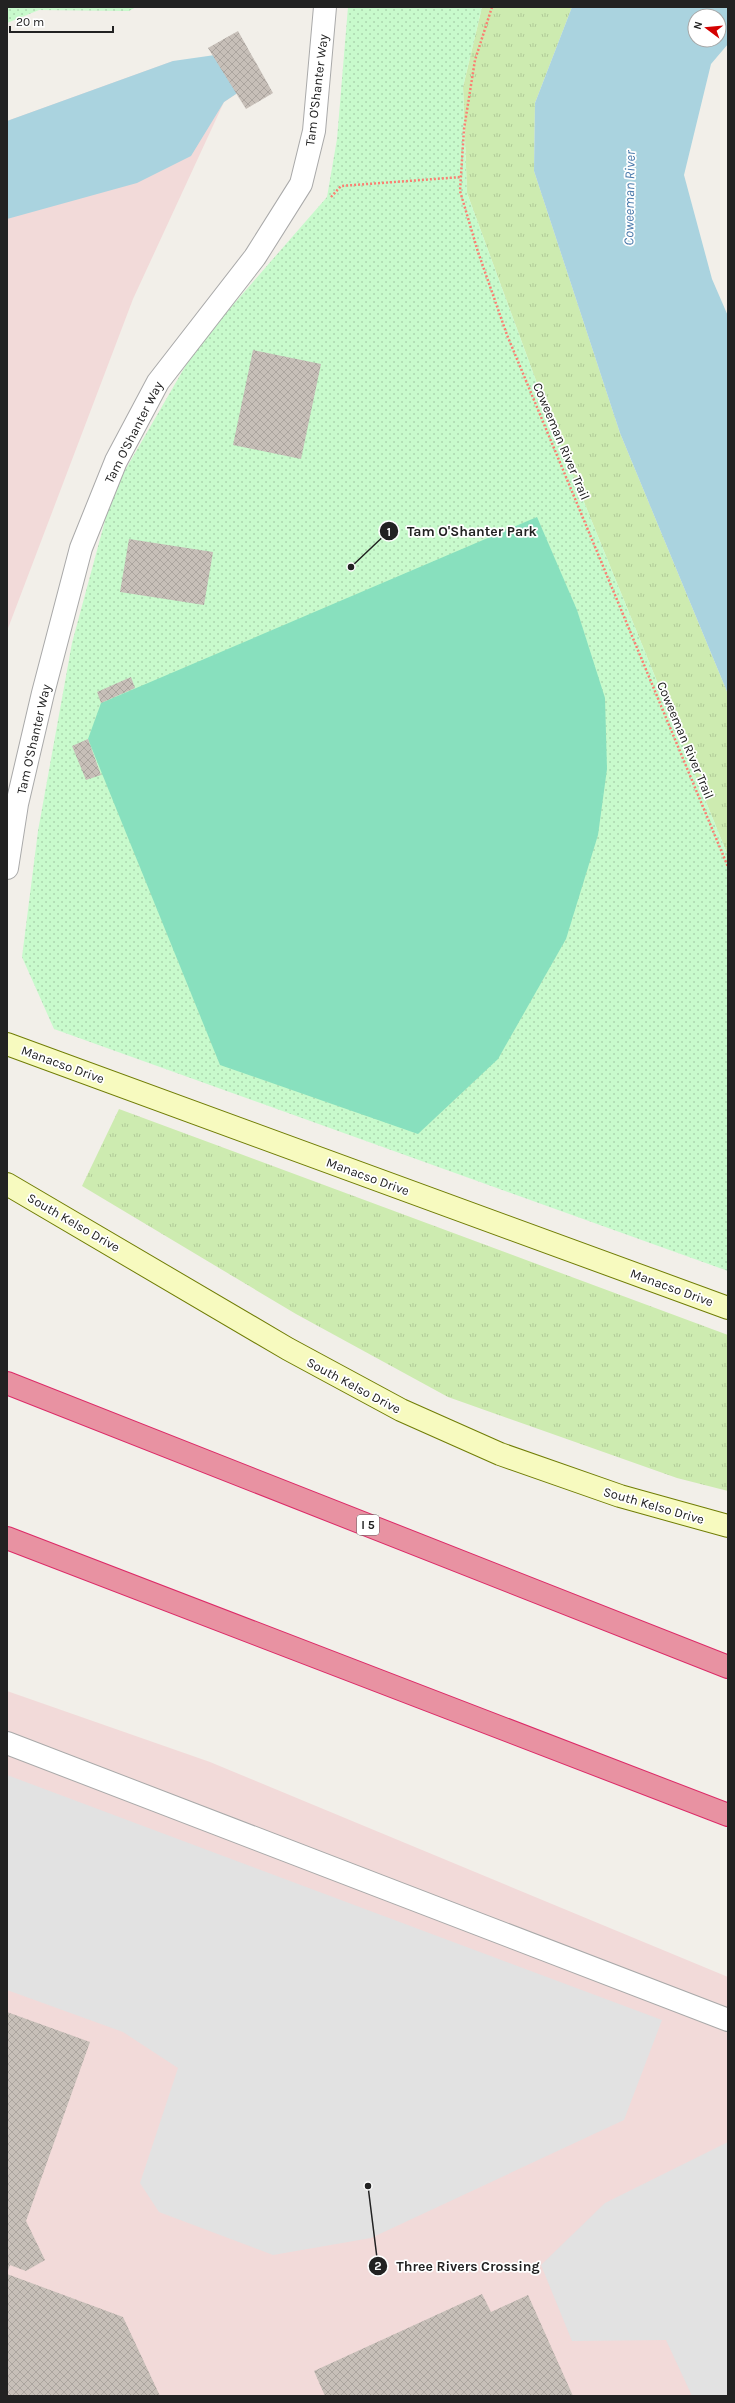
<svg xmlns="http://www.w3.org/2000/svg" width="735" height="2403" viewBox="0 0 735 2403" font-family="Karla,sans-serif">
<defs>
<pattern id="grass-tufts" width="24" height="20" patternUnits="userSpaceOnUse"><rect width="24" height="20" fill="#cdebb0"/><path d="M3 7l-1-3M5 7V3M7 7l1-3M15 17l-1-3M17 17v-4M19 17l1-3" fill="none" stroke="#b0c997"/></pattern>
<pattern id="park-dots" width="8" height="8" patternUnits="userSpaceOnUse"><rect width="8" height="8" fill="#c8facc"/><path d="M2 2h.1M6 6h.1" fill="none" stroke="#acd6af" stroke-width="1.8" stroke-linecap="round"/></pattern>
<pattern id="building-cross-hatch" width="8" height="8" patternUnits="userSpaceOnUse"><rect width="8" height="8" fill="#c7bfb8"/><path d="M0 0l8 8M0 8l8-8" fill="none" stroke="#aba49e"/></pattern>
</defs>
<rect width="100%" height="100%" fill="#f2efe9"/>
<!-- commercial -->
<g fill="#f2dad9">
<path d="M173,61L239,92L224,102L133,299L7,631V121Z"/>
<path d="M7,1691L210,1762L728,1977V2396H7Z"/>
</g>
<!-- grass -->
<g fill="url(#grass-tufts)">
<path d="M482,7H572L535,103L534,171L620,433L728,694V856L549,416L467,193L463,87Z"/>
<path d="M119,1109L728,1335V1491L677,1478L448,1397L296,1314L82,1186Z"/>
</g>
<!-- park -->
<g fill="url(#park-dots)">
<path d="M7,7H136L129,11L39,10L7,23Z"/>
<path d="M348,7H482L463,87L467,193L549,416L728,856V1271L54,1029L22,957L38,831L72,643L113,491L197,346L327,197L337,139Z"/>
</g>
<!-- pitch -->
<path fill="#88e0be" d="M537,517L577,610L605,698L607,769L598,835L566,939L498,1059L418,1134L220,1065L88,739L101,703Z"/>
<!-- parking -->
<g fill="#e2e2e2">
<path d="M7,1775L662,2020L624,2120L371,2238L273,2255L159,2212L140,2183L178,2068L123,2032L7,1990Z"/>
<path d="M728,2142V2396H692L666,2340L572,2341L541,2265L605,2203Z"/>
</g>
<!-- water -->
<g fill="#aad3df" fill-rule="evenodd">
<path d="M572,7H728V44L711,64L684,175L712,279L728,316V694L620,433L534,171L535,103ZM695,16H719V40H695Z"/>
<path d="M215,55L239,92L224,102L191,156L137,183L7,219V121L173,61Z"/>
</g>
<!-- building -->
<g fill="url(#building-cross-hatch)">
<path d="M238,31L273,93L246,109L208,48Z"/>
<path d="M253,350L321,364L301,459L233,445Z"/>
<path d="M129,539L213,552L204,605L120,592Z"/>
<path d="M131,677L135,688L101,703L97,692Z"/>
<path d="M88,739L101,775L86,780L72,746Z"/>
<path d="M7,2012L90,2042L26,2221L45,2260L26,2271L10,2265L7,2273Z"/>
<path d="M7,2274L123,2317L160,2396H7Z"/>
<path d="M482,2294L491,2312L528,2295L573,2396H325L314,2371Z"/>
</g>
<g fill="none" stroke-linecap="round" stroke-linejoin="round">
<!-- street casing -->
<g stroke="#a9a9a9" stroke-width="24">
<g id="street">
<path d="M7,868L17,804L43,693L81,548L116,461L158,382L255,257L301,184L314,131L325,7"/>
<path d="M7,1743L728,2020"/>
</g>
</g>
<!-- secondary casing -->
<g stroke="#707d05" stroke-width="24">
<g id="secondary">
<path d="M7,1044L728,1308"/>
<path d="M7,1184L288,1349L401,1410L500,1454L620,1496L728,1526"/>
</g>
</g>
<!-- highway casing -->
<g stroke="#dc2a67" stroke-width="24">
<g id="highway">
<path d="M7,1383L728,1667"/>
<path d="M7,1538L728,1815"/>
</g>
</g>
<!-- path -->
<g stroke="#fa8072" stroke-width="2.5" stroke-dasharray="2 2" stroke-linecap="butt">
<path d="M492,7L475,60L464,129L460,191L478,252L507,335L728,867"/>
<path d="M331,197L341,186L461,177"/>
</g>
<!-- street -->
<use href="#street" stroke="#fff" stroke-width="22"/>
<!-- secondary -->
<use href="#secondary" stroke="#f7fabf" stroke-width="22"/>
<!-- highway -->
<use href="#highway" stroke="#e892a2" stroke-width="22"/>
</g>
<g text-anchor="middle" stroke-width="3.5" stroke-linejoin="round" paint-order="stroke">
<!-- shield labels -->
<rect fill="#fff" stroke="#646464" stroke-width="1" x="357" y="1515" width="22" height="20" rx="3"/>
<g font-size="12" font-weight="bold" fill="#222">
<text x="368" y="1529">I 5</text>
</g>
<!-- street labels -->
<g font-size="13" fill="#222" stroke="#fff">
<text transform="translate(316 90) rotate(-83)" y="5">Tam O'Shanter Way</text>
<text transform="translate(133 432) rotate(-63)" y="5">Tam O'Shanter Way</text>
<text transform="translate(562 441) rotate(67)" y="5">Coweeman River Trail</text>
<text transform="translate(33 739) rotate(-77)" y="5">Tam O'Shanter Way</text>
<text transform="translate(686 740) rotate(67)" y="5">Coweeman River Trail</text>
<text transform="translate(63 1064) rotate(20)" y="5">Manacso Drive</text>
<text transform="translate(368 1176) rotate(20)" y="5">Manacso Drive</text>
<text transform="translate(74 1222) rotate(30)" y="5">South Kelso Drive</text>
<text transform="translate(672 1287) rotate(20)" y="5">Manacso Drive</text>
<text transform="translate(354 1385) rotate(28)" y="5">South Kelso Drive</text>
<text transform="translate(654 1505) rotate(16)" y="5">South Kelso Drive</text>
</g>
<!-- water labels -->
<g font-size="14" font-style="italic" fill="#4a7aab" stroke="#fff">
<text transform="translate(629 198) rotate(-89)" y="5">Coweeman River</text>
</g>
</g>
<!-- callouts -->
<path fill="none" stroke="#222" stroke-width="1.5" d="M351 567L389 531M368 2186L378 2266"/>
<g fill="#222" stroke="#fff" stroke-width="1.5">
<circle cx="351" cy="567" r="4"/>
<circle cx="368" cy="2186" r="4"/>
<circle cx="389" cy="531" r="10"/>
<circle cx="378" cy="2266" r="10"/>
</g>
<g font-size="12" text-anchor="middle" font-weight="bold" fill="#fff">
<text x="389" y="536">1</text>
<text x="378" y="2270">2</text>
</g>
<g font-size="14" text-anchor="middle" font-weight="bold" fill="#222" stroke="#fff" stroke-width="3.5" stroke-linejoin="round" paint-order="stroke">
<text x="472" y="536">Tam O'Shanter Park</text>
<text x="468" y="2271">Three Rivers Crossing</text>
</g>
<!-- border -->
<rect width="735" height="2403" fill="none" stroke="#222222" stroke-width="16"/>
<!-- north arrow -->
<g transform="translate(707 28) rotate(286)"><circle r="19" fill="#ffffff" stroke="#a7a7a7"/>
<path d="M0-3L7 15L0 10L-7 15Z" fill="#d40000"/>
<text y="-6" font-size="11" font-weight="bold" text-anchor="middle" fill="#222222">N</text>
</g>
<!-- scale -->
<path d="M10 26v6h103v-6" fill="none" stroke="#222222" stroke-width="2"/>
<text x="16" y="26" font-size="12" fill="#222222" stroke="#ffffff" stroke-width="3" paint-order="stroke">20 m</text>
</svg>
